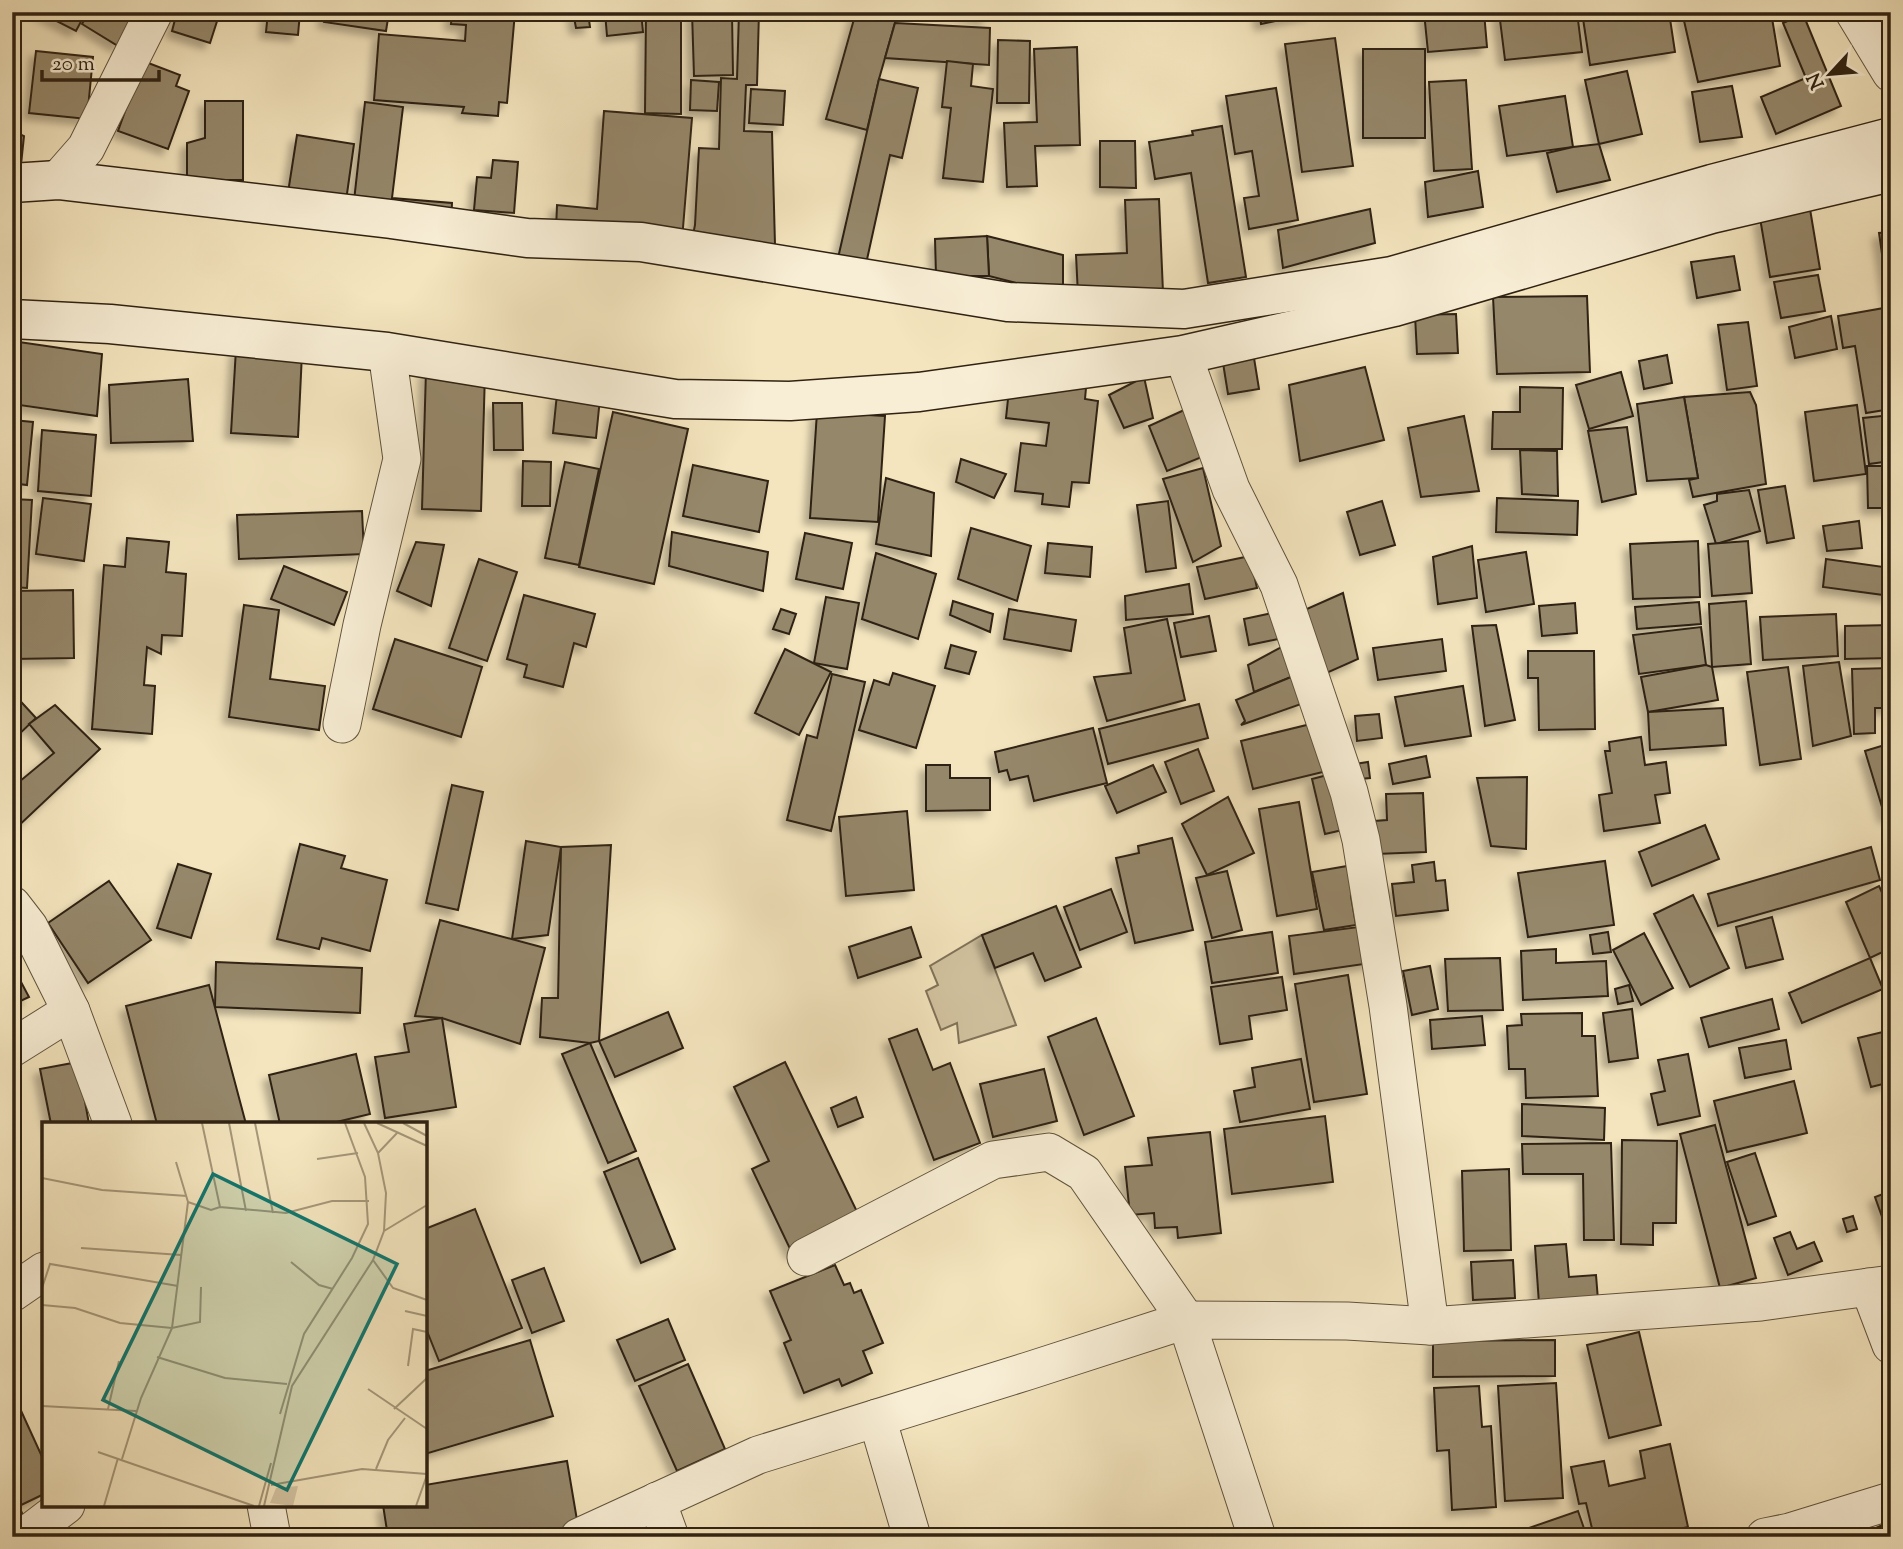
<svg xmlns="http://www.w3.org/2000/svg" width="1903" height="1549" viewBox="0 0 1903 1549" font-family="'Sorts Mill Goudy',serif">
<defs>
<filter id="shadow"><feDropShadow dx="-6" dy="6" stdDeviation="3.5" flood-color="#0004"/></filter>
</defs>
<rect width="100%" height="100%" fill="#f4e5be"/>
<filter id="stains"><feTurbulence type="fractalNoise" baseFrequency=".00286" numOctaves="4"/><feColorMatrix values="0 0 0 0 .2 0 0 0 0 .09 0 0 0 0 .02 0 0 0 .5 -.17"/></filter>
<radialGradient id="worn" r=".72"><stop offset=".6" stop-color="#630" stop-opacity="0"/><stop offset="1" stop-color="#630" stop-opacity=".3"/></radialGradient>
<!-- green -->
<path fill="#d3c4a1" stroke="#81735a" stroke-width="2" d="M982,935L1016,1025L959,1043L957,1023L941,1030L926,991L938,985L930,966Z"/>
<!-- building -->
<g fill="#95876b" stroke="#2f2212" stroke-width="2" filter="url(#shadow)">
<path d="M39,12H86L76,31Z"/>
<path d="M89,12H137L118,46L82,24Z"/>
<path d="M177,12H220L210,43L172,31Z"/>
<path d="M268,12H300L298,35L266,32Z"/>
<path d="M325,12H389L386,31L324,22Z"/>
<path d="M452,12H515L507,103L499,102L498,116L462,113L464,107L374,100L379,34L465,41L466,25L451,24Z"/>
<path d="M573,12H588L590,27L576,28Z"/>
<path d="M605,12H641L643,32L607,36Z"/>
<path d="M646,12H681V114L645,113Z"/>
<path d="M692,12H732L733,75L694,76Z"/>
<path d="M739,12H759L757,85H746L744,131L772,132L775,245L693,235L695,225L699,148L719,149L721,78L737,79Z"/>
<path d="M856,12H898L879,79L867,130L826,119Z"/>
<path d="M957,12H988L986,19Z"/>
<path d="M1259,12H1312L1313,13L1261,24Z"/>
<path d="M1424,12H1484L1487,47L1428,52Z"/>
<path d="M1499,12H1577L1582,52L1505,60Z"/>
<path d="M1582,12H1669L1675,52L1590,65Z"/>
<path d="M1682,12H1771L1780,66L1698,82Z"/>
<path d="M1803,14L1841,106L1776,134L1761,97L1806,78L1783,23Z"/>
<path d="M895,23L990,28L989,65L885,58Z"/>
<path d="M1335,38L1353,166L1302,172L1285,44Z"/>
<path d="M998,40L1030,41L1029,103H997Z"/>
<path d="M1077,47L1080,145L1035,146L1037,186L1007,187L1004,123L1037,122L1034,49Z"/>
<rect x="1363" y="49" width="62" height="89"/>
<path d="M36,51L93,57L87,119L29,113Z"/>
<path d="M143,61L180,75L176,86L189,91L168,149L118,131Z"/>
<path d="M947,61L973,64L971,86L993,89L983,182L943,178L951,108L942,107Z"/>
<path d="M1627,71L1642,134L1599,144L1585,80Z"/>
<path d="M879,79L918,88L902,158L890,155L866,264L838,258Z"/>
<path d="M691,80L719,82L717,111L690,110Z"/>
<path d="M1466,80L1472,169L1434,171L1429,82Z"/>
<path d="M1732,86L1742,137L1700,142L1692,92Z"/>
<path d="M1276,88L1298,220L1249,229L1244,198L1259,196L1252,151L1235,154L1226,96Z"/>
<path d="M751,89L785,91L783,125L749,123Z"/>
<path d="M1565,96L1573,147L1507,156L1499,106Z"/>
<path d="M205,101H243V180H187V143L205,138Z"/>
<path d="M365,102L403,107L392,198L452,203L451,223L353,210Z"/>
<path d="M12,104H17L15,132L24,136L20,174H12Z"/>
<path d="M604,111L692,118L682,240L556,230L557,205L597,209Z"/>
<path d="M1222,126L1246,277L1208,283L1191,173L1155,179L1149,142L1193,135L1192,131Z"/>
<path d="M297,135L354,144L345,208L287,199Z"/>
<path d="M1100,141H1135L1136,188L1100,187Z"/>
<path d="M1599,144L1610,180L1557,192L1547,153L1573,147Z"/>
<path d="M493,160L518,162L514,213L474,210L477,177L491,178Z"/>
<path d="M1478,171L1483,207L1428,217L1425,182Z"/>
<path d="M1159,199L1163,292L1078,295L1076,255L1127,253L1125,200Z"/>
<path d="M1370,209L1375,243L1283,268L1278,230Z"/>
<path d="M1810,209L1820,269L1770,277L1760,218Z"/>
<path d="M1891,232V303H1889L1879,233Z"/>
<path d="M987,236L1063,255V295L989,276Z"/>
<path d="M987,236L989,276H936L935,239Z"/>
<path d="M1734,256L1740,290L1697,298L1691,262Z"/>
<path d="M1818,275L1825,311L1781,318L1774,282Z"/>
<path d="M1587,296L1590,372L1497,374L1493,297Z"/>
<path d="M1884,308L1891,342V409L1866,413L1855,346L1843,348L1838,316Z"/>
<path d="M1456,314L1458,353L1417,354L1415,315Z"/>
<path d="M1831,316L1837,349L1795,358L1789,327Z"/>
<path d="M1748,322L1757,386L1727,390L1718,325Z"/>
<path d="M12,341L102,354L97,416L12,404Z"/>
<path d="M236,349L302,353L298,437L231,433Z"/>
<path d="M1667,355L1672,383L1644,389L1639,361Z"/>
<path d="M1254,358L1259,389L1228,394L1223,363Z"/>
<path d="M1365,367L1384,440L1300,461L1289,385Z"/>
<path d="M426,370L485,372L481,511L422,509Z"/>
<path d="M1621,372L1633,416L1589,429L1576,385Z"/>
<path d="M1144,377L1153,418L1124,428L1109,395Z"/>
<path d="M188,379L193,441L111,443L109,385Z"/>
<path d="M1010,380L1086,388L1085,399L1098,401L1089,483L1072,482L1069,507L1042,504L1043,494L1015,491L1021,443L1046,446L1049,423L1006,418Z"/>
<path d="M1520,387L1563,388L1562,449H1492L1493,412H1520Z"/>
<path d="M1750,392L1756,405L1766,484L1693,497L1689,480L1698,478L1684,397Z"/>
<path d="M557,394L600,398L596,438L553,433Z"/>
<path d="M1684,397L1698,478L1647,481L1637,404Z"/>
<path d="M493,403H522L523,450H494Z"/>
<path d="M1857,405L1866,474L1814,481L1805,412Z"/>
<path d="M1193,406L1207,455L1167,471L1149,426Z"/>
<path d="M613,412L688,429L654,584L579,567Z"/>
<path d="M817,412L885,416L878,522L810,518Z"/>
<path d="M1891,415V461L1869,464L1863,418Z"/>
<path d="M1464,416L1479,491L1421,497L1408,428Z"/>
<path d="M12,420L33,422L27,485L12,483Z"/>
<path d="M1627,427L1636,494L1602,502L1588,431Z"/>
<path d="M42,430L96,435L91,496L38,491Z"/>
<path d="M1520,450L1557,451L1558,496L1522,494Z"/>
<path d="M961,459L1006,474L994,498L956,482Z"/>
<path d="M523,461L551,462L550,506H522Z"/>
<path d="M565,462L599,469L579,565L545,558Z"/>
<path d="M693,465L768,481L759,532L683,516Z"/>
<path d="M1867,466H1891V508H1868Z"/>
<path d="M1203,468L1221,546L1193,562L1163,479Z"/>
<path d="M886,478L934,493L931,556L876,544Z"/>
<path d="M1785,486L1794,538L1767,543L1758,490Z"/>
<path d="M1749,490L1760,531L1716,544L1704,505L1717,501V494Z"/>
<path d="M43,498L91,504L84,561L36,554Z"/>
<path d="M1497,498L1578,501L1577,535L1496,532Z"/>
<path d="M12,499L32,500L27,588L12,587Z"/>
<path d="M1168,501L1176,568L1146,572L1137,505Z"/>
<path d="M1382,501L1395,545L1360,555L1347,512Z"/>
<path d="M362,511L364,554L239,559L237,515Z"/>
<path d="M1859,521L1862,548L1827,551L1823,526Z"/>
<path d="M971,528L1031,546L1017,601L958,579Z"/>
<path d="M672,532L768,552L763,591L669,566Z"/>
<path d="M805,533L852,543L843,589L796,579Z"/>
<path d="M127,538L169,542L166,572L186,574L182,636L162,635L161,654L147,647L144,685L155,686L152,734L92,729L104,565L125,567Z"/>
<path d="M1698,541L1700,597L1633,599L1630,544Z"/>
<path d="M1748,541L1752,593L1712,596L1708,544Z"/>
<path d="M416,542L444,545L431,606L397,591Z"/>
<path d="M1048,543L1092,547L1090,577L1045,573Z"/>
<path d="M1472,546L1477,598L1438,604L1433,557Z"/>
<path d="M1526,552L1534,604L1486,612L1478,560Z"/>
<path d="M876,553L936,574L918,639L862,619Z"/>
<path d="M1250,556L1257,588L1205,599L1197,567Z"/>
<path d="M479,559L517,572L487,661L449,648Z"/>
<path d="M1826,559L1891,568V596L1823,587Z"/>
<path d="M284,566L347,592L334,625L271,599Z"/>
<path d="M1189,584L1193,614L1126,620L1125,596Z"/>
<path d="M73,590L74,658L12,659V591Z"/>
<path d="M1343,593L1358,659L1322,675L1300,612Z"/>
<path d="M524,595L595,614L586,647L574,643L563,687L524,677L527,665L507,659Z"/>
<path d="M826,597L859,603L847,669L814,663Z"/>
<path d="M953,601L993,614L990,632L950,615Z"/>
<path d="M1746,601L1751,664L1712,667L1709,604Z"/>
<path d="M1699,602L1701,624L1637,629L1635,607Z"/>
<path d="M1575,603L1577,633L1542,636L1539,606Z"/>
<path d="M244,605L279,610L270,679L325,686L319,730L229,717Z"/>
<path d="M781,609L796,614L789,634L773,629Z"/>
<path d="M1009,609L1076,620L1071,651L1004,639Z"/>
<path d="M1277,612L1283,638L1249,645L1244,619Z"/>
<path d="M1836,614L1838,656L1763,660L1760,617Z"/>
<path d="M1209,616L1216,651L1181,657L1174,623Z"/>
<path d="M1167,619L1185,700L1107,721L1094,677L1131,673L1124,628Z"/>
<path d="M1496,625L1515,720L1485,726L1472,626Z"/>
<path d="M1891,625V658L1845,659V626Z"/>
<path d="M1701,627L1706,665L1639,674L1633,635Z"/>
<path d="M395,639L482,667L461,737L373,709Z"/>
<path d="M1442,639L1446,671L1378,680L1373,648Z"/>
<path d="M1287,644L1291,677L1254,692L1248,665Z"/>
<path d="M951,645L976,652L969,674L945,668Z"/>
<path d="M785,649L831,672L799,735L755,713Z"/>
<path d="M1528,651H1594L1595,729L1539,730L1538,678H1528Z"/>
<path d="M1839,662L1851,736L1813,746L1803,666Z"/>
<path d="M1706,665L1712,667L1718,700L1648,712L1641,677Z"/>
<path d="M1788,667L1801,759L1760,765L1747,672Z"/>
<path d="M1891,668V708H1875V733L1854,734L1852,669Z"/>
<path d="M893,673L935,686L916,748L859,730L874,680L889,685Z"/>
<path d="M832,674L865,682L831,831L787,820L807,735L817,738Z"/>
<path d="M1291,677L1304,703L1241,725L1245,721L1236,700Z"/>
<path d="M1463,686L1471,736L1405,746L1395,697Z"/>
<path d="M12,692L36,718L12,741Z"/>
<path d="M1199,704L1208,738L1108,764L1099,729Z"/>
<path d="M55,705L100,749L12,832V775L19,782L54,753L29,724Z"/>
<path d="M1723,708L1726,745L1650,750L1648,712Z"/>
<path d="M1379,714L1382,738L1357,741L1355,716Z"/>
<path d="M1319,722L1331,770L1253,789L1241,741Z"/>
<path d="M1093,728L1107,783L1034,801L1028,776L1010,780L1007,770L999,772L995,752Z"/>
<path d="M1641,737L1645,765L1666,762L1670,793L1655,795L1660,823L1604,831L1599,795L1612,793L1605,751H1610L1609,742Z"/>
<path d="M1891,743V815L1885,817L1865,751Z"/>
<path d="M1198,749L1214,791L1181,804L1165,762Z"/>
<path d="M1426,756L1430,777L1393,784L1389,764Z"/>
<path d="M1368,762L1370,778L1350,780L1348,765Z"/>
<path d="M926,765H950V778H990V810L926,811Z"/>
<path d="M1153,765L1166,792L1117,813L1105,786Z"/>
<path d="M1335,773L1347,829L1325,834L1312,779Z"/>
<path d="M1527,777L1526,849L1491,846L1477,778Z"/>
<path d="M452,785L483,792L458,910L426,903Z"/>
<path d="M1423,793L1426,852L1376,854L1374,821L1387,820L1386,794Z"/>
<path d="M1228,797L1254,853L1207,875L1182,824Z"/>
<path d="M1299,802L1317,909L1277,916L1259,809Z"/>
<path d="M907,811L914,890L846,896L839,817Z"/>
<path d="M1705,825L1719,859L1652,886L1639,852Z"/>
<path d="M1172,838L1193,930L1135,943L1116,858L1139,853L1138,846Z"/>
<path d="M526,841L561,847L548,935L512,939Z"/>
<path d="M300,844L345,856L341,868L387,880L370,951L322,938L319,949L277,939Z"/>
<path d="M611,845L599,1041L590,1043L540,1037L542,998H558L561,847Z"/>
<path d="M1871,847L1880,880L1718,926L1708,894Z"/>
<path d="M1605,861L1614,925L1528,937L1518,873Z"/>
<path d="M1434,862L1436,881L1445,880L1448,910L1396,916L1392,884L1414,882L1412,865Z"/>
<path d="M178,864L211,874L191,938L157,928Z"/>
<path d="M1359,864L1365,894L1351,896L1356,925L1324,930L1312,872Z"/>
<path d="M1227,871L1242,930L1212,938L1196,878Z"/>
<path d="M109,881L151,940L88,983L48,923Z"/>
<path d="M1879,886L1891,912V948L1870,958L1846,902Z"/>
<path d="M1111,889L1127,932L1080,950L1064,907Z"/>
<path d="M1693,895L1729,968L1690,987L1654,914Z"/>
<path d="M1056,906L1081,967L1045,981L1033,953L995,968L982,935Z"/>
<path d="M1772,917L1783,959L1746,968L1736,927Z"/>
<path d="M440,920L545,948L520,1044L442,1018L415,1016Z"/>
<path d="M1366,926L1371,963L1294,974L1289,936Z"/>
<path d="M911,927L921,957L858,978L849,947Z"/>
<path d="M1272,932L1278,973L1212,983L1205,942Z"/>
<path d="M1608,932L1611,952L1593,954L1590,935Z"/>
<path d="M1644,933L1673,988L1641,1005L1613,950Z"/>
<path d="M1556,949V963L1606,961L1608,996L1523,1000L1521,951Z"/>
<path d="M1500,958L1503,1010L1448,1011L1445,959Z"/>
<path d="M1870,958L1883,989L1802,1023L1789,993Z"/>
<path d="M216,962L362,968L360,1013L215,1007Z"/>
<path d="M12,965L29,997L12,1005Z"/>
<path d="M1430,966L1438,1009L1412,1015L1403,971Z"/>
<path d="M1348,975L1367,1094L1314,1102L1295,984Z"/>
<path d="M1282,977L1287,1010L1249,1016L1252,1039L1220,1044L1211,987Z"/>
<path d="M209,985L246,1124H157L126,1006Z"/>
<path d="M1629,985L1633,1001L1618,1004L1615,989Z"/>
<path d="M1772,999L1779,1029L1709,1047L1701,1018Z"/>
<path d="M1632,1009L1638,1058L1609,1062L1603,1013Z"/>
<path d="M668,1012L683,1048L615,1077L599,1041Z"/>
<path d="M1582,1013V1036H1595L1598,1096L1526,1098L1525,1069H1509L1507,1026L1522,1025L1521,1014Z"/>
<path d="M1482,1016L1485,1045L1432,1049L1430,1020Z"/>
<path d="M442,1018L456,1107L385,1118L375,1057L409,1052L404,1024Z"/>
<path d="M1096,1018L1134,1116L1084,1135L1048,1037Z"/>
<path d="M917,1029L933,1070L950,1063L980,1143L934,1160L889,1039Z"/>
<path d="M1891,1030V1082L1871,1087L1858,1038Z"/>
<path d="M1786,1040L1791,1069L1745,1078L1739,1048Z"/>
<path d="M590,1043L636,1151L608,1163L562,1054Z"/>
<path d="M356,1054L370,1114L328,1124H280L269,1075Z"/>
<path d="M1688,1054L1700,1116L1658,1125L1651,1094L1665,1091L1658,1060Z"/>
<path d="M1301,1059L1310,1109L1240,1122L1234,1091L1255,1087L1252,1068Z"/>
<path d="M78,1062L89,1124H51L40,1069Z"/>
<path d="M785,1062L861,1220L792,1253L752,1169L769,1161L734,1087Z"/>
<path d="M1044,1069L1057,1121L993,1137L980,1084Z"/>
<path d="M1794,1081L1807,1133L1727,1152L1714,1101Z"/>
<path d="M856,1097L863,1117L838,1127L831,1108Z"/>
<path d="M1522,1104L1605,1108L1604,1140L1522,1136Z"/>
<path d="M1325,1116L1333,1182L1232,1194L1224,1129Z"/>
<path d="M1715,1125L1756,1278L1720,1288L1680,1134Z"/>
<path d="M1210,1132L1221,1233L1178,1238L1177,1227L1155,1228L1154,1213L1130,1215L1125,1167L1152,1165L1148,1138Z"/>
<path d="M1622,1140L1677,1141L1676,1223H1653V1245L1621,1244Z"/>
<path d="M1611,1143L1614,1240H1584L1583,1174H1523L1522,1144Z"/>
<path d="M1755,1153L1776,1216L1748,1225L1727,1162Z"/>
<path d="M638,1158L675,1249L641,1263L604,1172Z"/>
<path d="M1509,1169L1511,1250L1464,1251L1462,1171Z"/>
<path d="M1891,1191V1242L1875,1197Z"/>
<path d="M475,1209L522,1328L439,1361L425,1326V1229Z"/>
<path d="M1853,1216L1857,1229L1847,1232L1843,1219Z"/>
<path d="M1790,1232L1797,1249L1814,1242L1822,1261L1788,1275L1774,1238Z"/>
<path d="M1566,1244L1569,1277L1596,1275L1598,1300L1539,1304L1535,1246Z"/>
<path d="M1513,1260L1515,1298L1473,1300L1471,1262Z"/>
<path d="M835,1265L844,1285L850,1283L854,1293L861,1290L883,1343L863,1351L872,1373L842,1386L839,1379L804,1393L784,1343L791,1340L770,1291Z"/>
<path d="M544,1268L564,1321L532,1333L512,1280Z"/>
<path d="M668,1319L685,1360L635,1381L617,1340Z"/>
<path d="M1639,1332L1661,1425L1609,1438L1587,1345Z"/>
<path d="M530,1340L553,1416L425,1454V1371Z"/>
<path d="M1555,1340V1376L1433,1377V1341Z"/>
<path d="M688,1364L725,1449L677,1471L639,1386Z"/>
<path d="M1556,1383L1563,1498L1505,1501L1498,1386Z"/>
<path d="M1479,1386L1482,1427L1491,1426L1496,1507L1452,1510L1449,1450L1437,1451L1434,1388Z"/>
<path d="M12,1391L44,1461V1494L19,1506L24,1518L12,1523Z"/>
<path d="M1670,1444L1688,1527L1644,1537H1594L1586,1503L1579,1504L1571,1467L1604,1461L1609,1486L1645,1478L1640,1451Z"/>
<path d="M567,1461L578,1526L514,1537H388L383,1505H425V1485Z"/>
<path d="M1578,1511L1587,1537H1503Z"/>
<path d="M1891,1521V1537H1865L1863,1534Z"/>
<path d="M146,1529L148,1537H117Z"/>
</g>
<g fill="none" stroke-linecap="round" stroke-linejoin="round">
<!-- street casing -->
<g stroke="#60533d" stroke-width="39">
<g id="street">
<path d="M1854,12L1891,73"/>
<path d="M58,180L86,148L154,12"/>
<path d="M1183,355L1231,489L1279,585L1349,792L1361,840L1388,1006L1430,1326"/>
<path d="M342,724L362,625L402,459L387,352"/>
<path d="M12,905L29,927L71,1011L113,1124"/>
<path d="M12,1048L71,1011"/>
<path d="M806,1257L993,1160L1049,1152L1084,1173L1186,1320L1257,1537"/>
<path d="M1869,1287L1891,1345"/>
<path d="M12,1293L44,1271"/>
<path d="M877,1418L912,1537"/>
<path d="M657,1501L670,1537"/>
<path d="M266,1505L272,1537"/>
<path d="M24,1537L66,1505"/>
<path d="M579,1537L758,1455L1028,1371L1186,1320L1347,1321L1430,1326L1761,1302L1891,1284"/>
<path d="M1765,1537L1790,1532L1891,1501"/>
</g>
</g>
<!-- secondary casing -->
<g stroke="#2f2212" stroke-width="41">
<g id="secondary">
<path d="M12,183L58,180L391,219L527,238L641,242L1008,302L1184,309L1392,276L1712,184L1891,137"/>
<path d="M12,319L110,324L387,352L675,399L790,401L919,392L1183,355L1394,307L1711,214L1891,172"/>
</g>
</g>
<!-- street -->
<use href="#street" stroke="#f8eed5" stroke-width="37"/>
<!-- secondary -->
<use href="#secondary" stroke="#f8eed5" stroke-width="38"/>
</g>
<!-- overview -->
<g transform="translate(42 1122)">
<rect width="385" height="385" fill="#f4e5be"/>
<path d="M256,364L251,384L228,381L234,366Z" fill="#d3c4a1"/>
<path fill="none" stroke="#a59779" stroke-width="2" d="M160,1L178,85L244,91L290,79H327M187,1L204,89M213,1L231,91M335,1L385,24M361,1L385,14M336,31L356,10M275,37L316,31M0,56L60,68L145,74M146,80L169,88L178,85M342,109L385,83M39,126L139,133M331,138L351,166L385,178M249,140L277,163L291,167M0,166L8,142L136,164M0,183L33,186L78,201L130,206L158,200L159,165M363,189L385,194M115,235L183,256L245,262M366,244L371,207L385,210M326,267L385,307M0,284L94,289M66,287L77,239M352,287L385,256M238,292L262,212L310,136L326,102L323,55L303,1M56,330L212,384M80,337L99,276L130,206L146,80L134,40M334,347L346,318L363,296M229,363L320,347L385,352M62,384L76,336M217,384L229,341M222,384L250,264L331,138L342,109L344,71L336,31L322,1M374,384L385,353"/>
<path fill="#0f766e" fill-opacity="0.15" stroke="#0f766e" stroke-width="3.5" d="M171,52L355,142L245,368L61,278Z"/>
<rect width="385" height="385" fill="none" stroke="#2f2212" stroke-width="3.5"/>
</g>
<!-- margin -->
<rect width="1903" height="1549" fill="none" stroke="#f4e5be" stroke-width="42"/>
<rect x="14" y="14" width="1875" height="1521" fill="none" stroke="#2f2212" stroke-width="3.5"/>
<rect x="21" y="21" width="1861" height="1507" fill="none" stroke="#2f2212" stroke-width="2"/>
<!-- north arrow -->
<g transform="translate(1830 74) rotate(244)" stroke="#f8eed5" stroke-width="5" paint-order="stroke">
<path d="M0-5L12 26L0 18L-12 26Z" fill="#2f2212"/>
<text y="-10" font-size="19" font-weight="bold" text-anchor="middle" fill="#2f2212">N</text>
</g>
<!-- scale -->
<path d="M42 70v10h117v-10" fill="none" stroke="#2f2212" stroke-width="3.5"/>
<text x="52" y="70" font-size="21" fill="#2f2212" stroke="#f8eed5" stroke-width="5" paint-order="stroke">20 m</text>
<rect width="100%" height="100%" filter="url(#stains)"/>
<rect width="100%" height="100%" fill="url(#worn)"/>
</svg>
